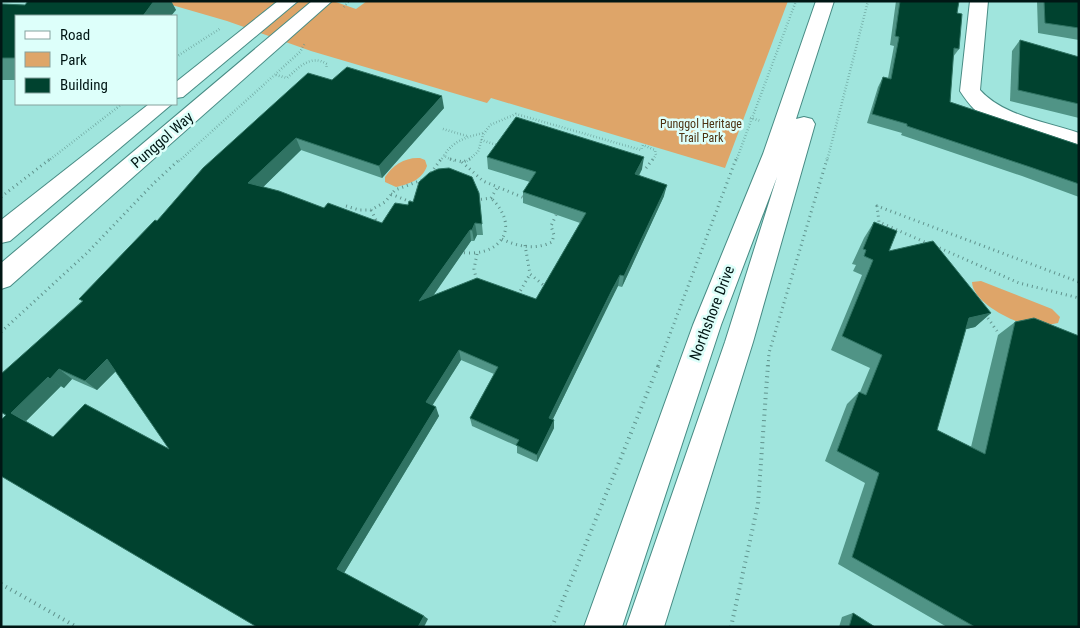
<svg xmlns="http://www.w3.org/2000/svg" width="1080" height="628" viewBox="0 0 1080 628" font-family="'Roboto Condensed',sans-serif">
<rect width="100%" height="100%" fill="#a0e5dd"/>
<!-- green -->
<g fill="#dea569">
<path d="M158,1H333L356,9L367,1H788L725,168L491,98L487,103L311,51L227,21Z"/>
<path d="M420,158L425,160L427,166C422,180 409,184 396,187L385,182V177C393,165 405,157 420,158Z"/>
<path d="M981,281L1052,309L1060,317L1058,323C1050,324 1038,328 1031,326C1013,322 973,303 972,282Z"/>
</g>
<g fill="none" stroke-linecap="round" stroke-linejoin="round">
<!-- minor casing -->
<g stroke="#478b84" stroke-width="2">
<g id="minor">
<path d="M816,1H834L796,119L804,117L812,119L815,124L753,342L664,627H626L725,342L777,177L721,325L622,627H584L693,325L763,154Z"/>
<path d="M970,1H988L980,90C1003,116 1047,122 1079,133V148C1057,142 989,122 974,109C969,104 964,97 960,91Z"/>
</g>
</g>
<!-- major casing -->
<g stroke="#478b84" stroke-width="2">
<g id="major">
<path d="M278,1H298L183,97L176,98V82Z"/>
<path d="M312,1H332L10,286L1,289V263Z"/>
<path d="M149,104H172L10,241L1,243V220Z"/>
</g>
</g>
<!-- path-far2 -->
<g stroke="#60938d" stroke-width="2.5" stroke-dasharray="0.5 2.5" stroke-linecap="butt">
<path d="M344,7L349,1"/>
<path d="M176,57L221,28"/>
<path d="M276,75L287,78C299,67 311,54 327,64L326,69"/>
<path d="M750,118L761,121"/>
<path d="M443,129L467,136"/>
<path d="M481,140L500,146"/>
<path d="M48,161L122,104"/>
<path d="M179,161L300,52L305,43"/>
<path d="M440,161L444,156"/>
<path d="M454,161L444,156C452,141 467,137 483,133"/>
<path d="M467,161L478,152L483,135L490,125L516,114L641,150L643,145L655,150L656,155L652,161"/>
<path d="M736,161L796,1"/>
<path d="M827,161L868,1"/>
</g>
<!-- path-far1 -->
<g stroke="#60938d" stroke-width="3" stroke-dasharray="1 4" stroke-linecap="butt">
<path d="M450,159L463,162L470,159"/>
<path d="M462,162L483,181L527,199"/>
<path d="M646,168L653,159"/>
<path d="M431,173L441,159"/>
<path d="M391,194L413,203"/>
<path d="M1,197L50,159"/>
<path d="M476,200L491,198L497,188"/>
<path d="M346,206L359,210H371L385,202L395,190L422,180"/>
<path d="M371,210L378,224"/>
<path d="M502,239C518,247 536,250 552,242L554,235L551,226L557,213"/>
<path d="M929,244L879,222L877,206L1079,282"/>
<path d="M525,245L530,274L547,288"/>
<path d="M935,246L1019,283L1079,298"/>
<path d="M459,252C498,259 523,229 491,198"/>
<path d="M477,254L474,269L477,282"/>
<path d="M518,295L530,274"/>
<path d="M985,314L997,331"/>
<path d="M1,332L87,253L154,183L180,159"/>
<path d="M658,366L736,159"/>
<path d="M768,366L769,353L827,159"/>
</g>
<!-- path -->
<g stroke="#60938d" stroke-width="4" stroke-dasharray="1 4.5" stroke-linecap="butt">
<path d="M1,584L77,627"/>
<path d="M552,627L659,364"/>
<path d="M731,627L758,504L768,364"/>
</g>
<!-- minor -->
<use href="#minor" fill="#fff" fill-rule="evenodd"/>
<!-- major -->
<use href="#major" fill="#fff" fill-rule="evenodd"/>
</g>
<!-- wall -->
<g fill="#509486" fill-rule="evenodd">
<path d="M28,1H171L176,10L16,16V80H1V4L25,5Z"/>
<path d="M896,1H959L957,13L959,49L953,57L950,102L1079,145V197L1022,176L901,135L902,133L867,123L878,87L883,77L888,78L894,46L890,45Z"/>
<path d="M1037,1H1079V40L1038,33Z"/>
<path d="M1020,40L1079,57V118L1010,101L1012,51Z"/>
<path d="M332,80L444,108L382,178L301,150L263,187L324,208L382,223L408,205L413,202L479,193L483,235H477L474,241H471L433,295L536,299L580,223L523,203V192L530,182L488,169L487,157L642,169L639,176L664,196L622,287L618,286L610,301L553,419L554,420V428L537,462L517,453V446L472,426L470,418L494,374L461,360L432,405L439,416L344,573L428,619L1,413V374L82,301L79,299L157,221ZM116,371L169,449L53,437L26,421L61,386L64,388L72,379L97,390Z"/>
<path d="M874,222L889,251L991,313L975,327L966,329L937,430L971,447L998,335L1015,322L1079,627H947L838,564L865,483L825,461L847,404L859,392H860L870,368L831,350L862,275L853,271L856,265L852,264L864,238Z"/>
<path d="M853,613L875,627H839L842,617Z"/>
</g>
<!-- shaded-wall -->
<g fill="#307363">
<path d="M154,1H171L176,10L171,16H143Z"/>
<path d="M442,96L444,108L382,178L379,166Z"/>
<path d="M296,138L301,150L255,195L248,183Z"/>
<path d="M644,157L642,169L633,186L635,174Z"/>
<path d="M667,185L664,196L622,287L624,276Z"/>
<path d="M475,223L477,235L474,241L472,230Z"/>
<path d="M470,230L471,241L422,312L419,301Z"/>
<path d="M620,275L618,286L549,427V418Z"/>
<path d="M991,313L975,327L954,332L969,318Z"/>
<path d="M459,350L461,360L429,411L426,402Z"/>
<path d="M107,359L119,368L97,390L85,381Z"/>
<path d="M59,369L72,379L64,388L50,379Z"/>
<path d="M48,377L61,386L26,421L11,413Z"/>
<path d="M436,407L439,416L344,573L337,569Z"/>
<path d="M554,420V428L537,462V455Z"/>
<path d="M424,616L428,619L424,627H418Z"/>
</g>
<!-- building -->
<g fill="#00422f" stroke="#307363" fill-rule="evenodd">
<path d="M28,1H154L143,16H16V58H1V4L25,5Z"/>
<path d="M900,1H959L957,13L962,14L959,49L954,48L950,102L1079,145V184L1030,167L907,126V124L872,114L883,77L891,79L899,37L895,36Z"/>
<path d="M1044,1H1079V28L1045,23Z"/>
<path d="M1020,40L1079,57V104L1018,90Z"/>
<path d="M347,67L442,96L379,166L296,138L248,183L279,191L324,208L328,203L382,223L395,203L408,205L409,201L413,202L419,182L429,173L438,169L449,168L472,177L479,193L482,224L475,223L472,230H470L419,301L477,278L536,299L586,213L523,192L536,172L487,157L516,117L644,157L635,174L667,185L624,276L620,275L612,290L549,418L554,420L537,455L516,445L519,440L470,418L498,367L459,350L426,402L436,407L337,569L424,616L418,627H257L1,476V420L6,415L1,412V374L83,301L79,299L155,220L157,221L203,168L308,73L332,80ZM107,359L169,449L85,404L53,437L11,413L48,377L50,379L59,369L85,381Z"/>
<path d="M874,222L897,231L889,251L933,241L991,313L969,318L937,430L985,454L1015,322L1034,318L1079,336V627H975L852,557L879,473L837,451L859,392L866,395L882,355L842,336L873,260L864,256L866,250L863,249Z"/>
<path d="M853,613L875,627H849Z"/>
</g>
<g text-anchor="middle" stroke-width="5" stroke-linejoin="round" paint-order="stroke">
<!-- far-park labels -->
<g font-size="12" fill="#4d3212" stroke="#ddfffa">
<text x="701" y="128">Punggol Heritage<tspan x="701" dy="14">Trail Park</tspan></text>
</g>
<!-- street labels -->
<g font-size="15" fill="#001614" stroke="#ddfffa">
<text transform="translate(162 140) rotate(-41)" y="5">Punggol Way</text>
<text transform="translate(712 313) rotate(-69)" y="5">Northshore Drive</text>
</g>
</g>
<!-- border -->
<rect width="1080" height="628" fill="none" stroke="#001614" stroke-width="5"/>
<!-- legend -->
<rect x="15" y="15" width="162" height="90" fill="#ddfffa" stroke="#85a29e"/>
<rect x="25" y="31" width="25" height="8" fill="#ffffff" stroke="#85a29e"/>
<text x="60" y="40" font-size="15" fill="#001614">Road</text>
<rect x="25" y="52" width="25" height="15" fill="#dea569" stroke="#85a29e"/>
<text x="60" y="65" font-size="15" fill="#001614">Park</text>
<rect x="25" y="78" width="25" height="15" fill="#00422f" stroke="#85a29e"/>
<text x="60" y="90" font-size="15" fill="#001614">Building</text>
</svg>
